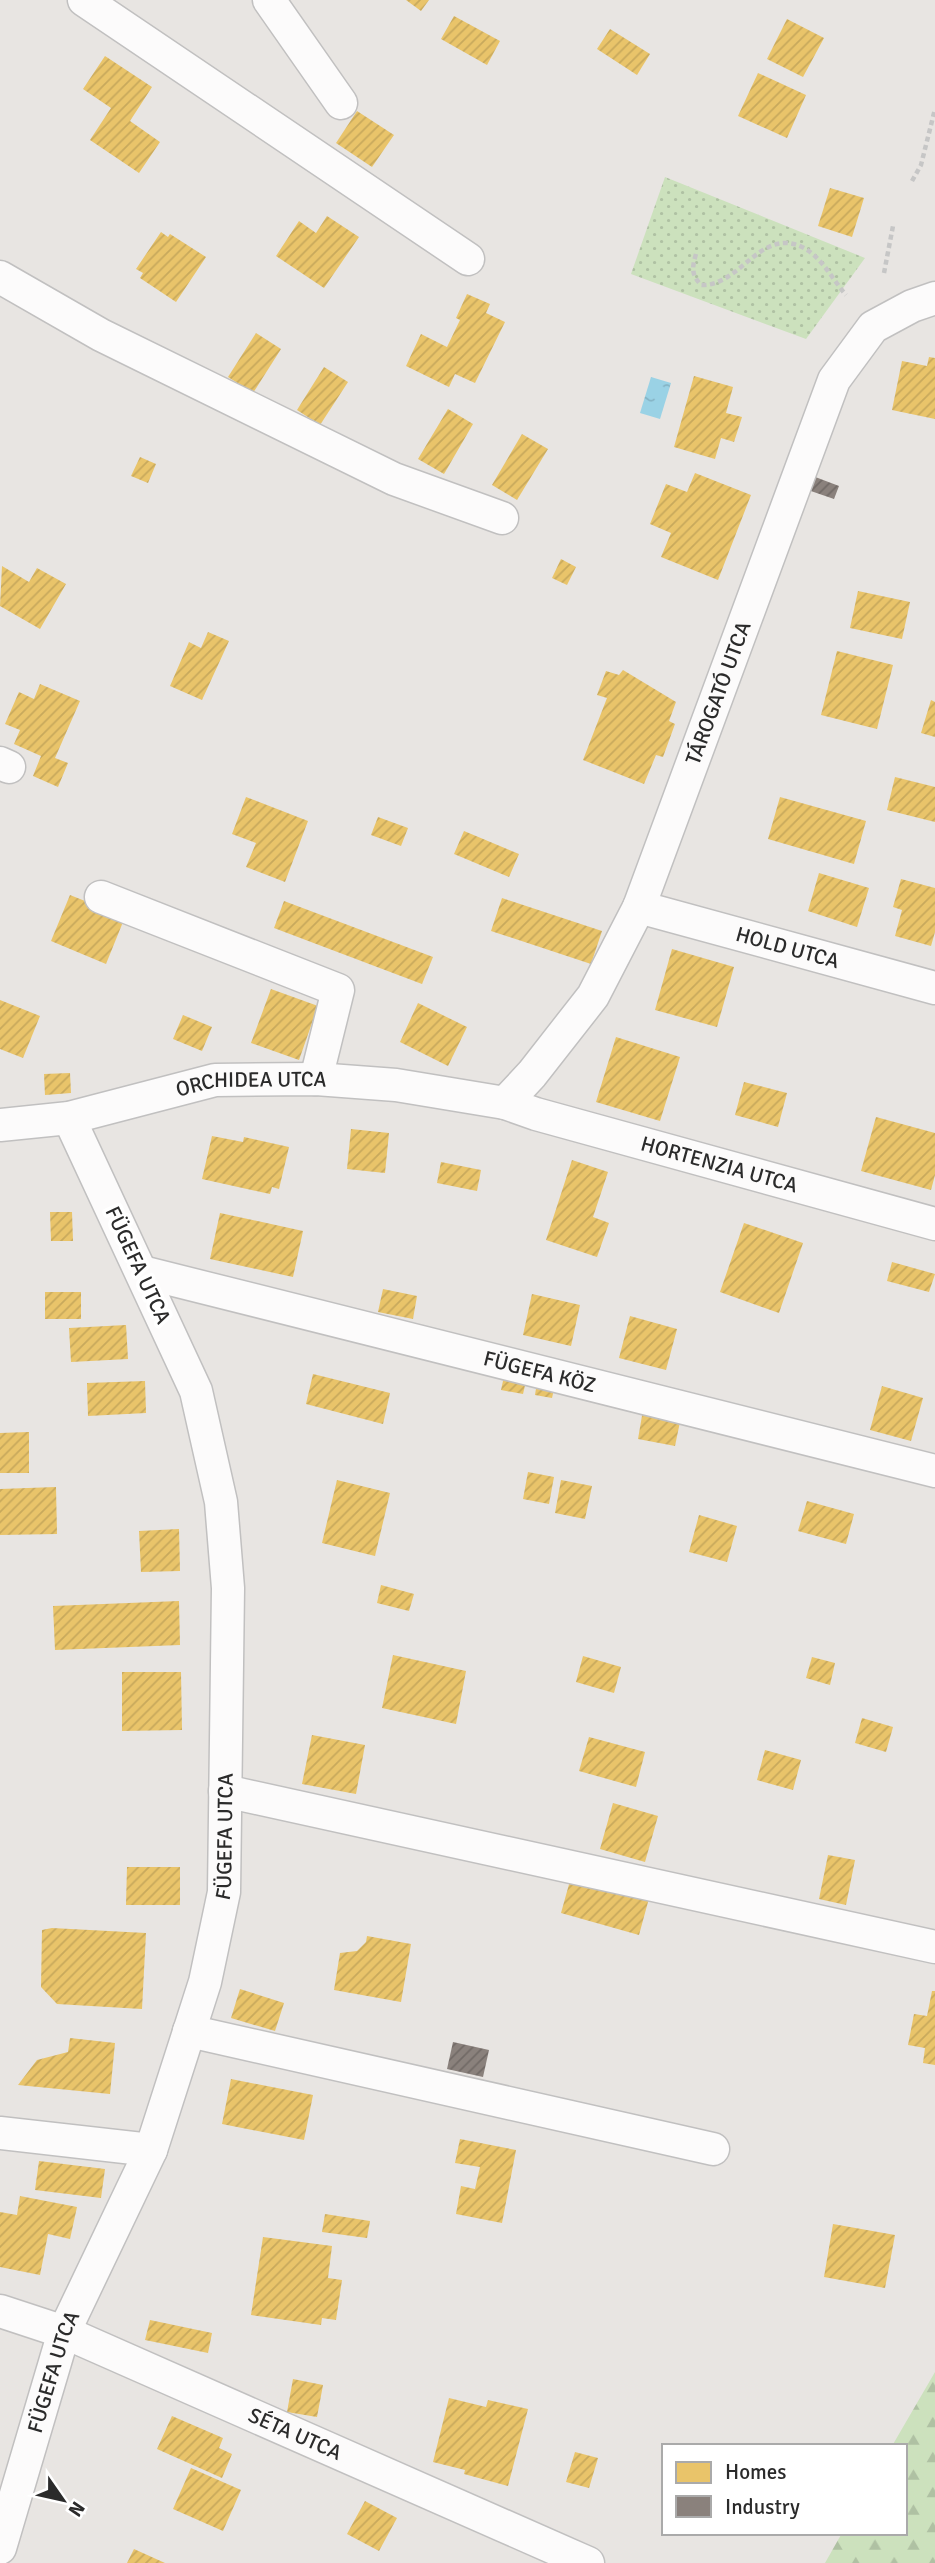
<svg xmlns="http://www.w3.org/2000/svg" width="935" height="2563" viewBox="0 0 935 2563" font-family="Signika,sans-serif">
<defs>
<pattern id="forest-firs" width="22" height="20" patternUnits="userSpaceOnUse" patternTransform="scale(1.75)"><rect width="22" height="20" fill="#cce1bd"/><path d="M5 1l3.5 6h-7zM16 11l3.5 6h-7z" fill="#afc1a3"/></pattern>
<pattern id="park-dots" width="8" height="8" patternUnits="userSpaceOnUse" patternTransform="scale(1.75)"><rect width="8" height="8" fill="#cce1bd"/><path d="M2 2h.1M6 6h.1" fill="none" stroke="#afc1a3" stroke-width="1.8" stroke-linecap="round"/></pattern>
<pattern id="water-ripples" width="26" height="14" patternUnits="userSpaceOnUse" patternTransform="scale(1.75)"><rect width="26" height="14" fill="#9ad2e5"/><path d="M2 4q2-2 4 0t4 0M15 11q2-2 4 0t4 0" fill="none" stroke="#85b4c5"/></pattern>
<pattern id="homes-hatch" width="6" height="6" patternUnits="userSpaceOnUse" patternTransform="scale(1.75)"><rect width="6" height="6" fill="#e9c46a"/><path d="M-1 1l2-2M0 6l6-6M5 7l2-2" fill="none" stroke="#c8a95c"/></pattern>
<pattern id="industry-hatch" width="6" height="6" patternUnits="userSpaceOnUse" patternTransform="scale(1.75)"><rect width="6" height="6" fill="#8a817c"/><path d="M-1 1l2-2M0 6l6-6M5 7l2-2" fill="none" stroke="#716a66"/></pattern>
</defs>
<rect width="100%" height="100%" fill="#e8e5e2"/>
<!-- forest -->
<path fill="url(#forest-firs)" d="M935,2372V2563H825L842,2533H905V2446H892Z"/>
<!-- park -->
<path fill="url(#park-dots)" d="M665,177L865,258L806,339L631,274Z"/>
<!-- water -->
<path fill="url(#water-ripples)" d="M651,377L671,383L660,419L640,413Z"/>
<!-- homes -->
<g fill="url(#homes-hatch)">
<path d="M406,0H429L421,11Z"/>
<path d="M454,16L500,41L487,65L441,39Z"/>
<path d="M787,19L824,38L803,77L767,59Z"/>
<path d="M610,29L650,54L637,75L597,49Z"/>
<path d="M105,56L152,87L130,121L160,142L139,173L90,140L111,108L83,89Z"/>
<path d="M758,73L806,95L787,138L738,116Z"/>
<path d="M357,111L394,135L372,167L336,143Z"/>
<path d="M830,188L864,198L852,237L818,226Z"/>
<path d="M327,216L359,237L324,288L276,256L299,221L316,233Z"/>
<path d="M161,232L168,237L170,234L206,257L176,302L140,278L143,273L136,269Z"/>
<path d="M467,294L490,304L486,313L505,322L475,383L455,374L449,387L406,366L421,334L447,347L460,320L456,318Z"/>
<path d="M256,333L281,349L253,393L228,377Z"/>
<path d="M929,357L935,358V419L892,410L902,361L927,366Z"/>
<path d="M324,367L348,382L320,425L297,410Z"/>
<path d="M694,376L733,387L726,413L742,417L734,442L721,438L715,459L674,447Z"/>
<path d="M448,409L473,424L444,474L418,459Z"/>
<path d="M522,434L548,449L517,500L492,485Z"/>
<path d="M140,457L156,464L148,483L131,476Z"/>
<path d="M695,473L751,495L718,580L661,557L671,533L650,524L666,484L687,492Z"/>
<path d="M561,559L576,567L567,585L552,578Z"/>
<path d="M2,566L29,582L37,568L66,584L40,629L0,606Z"/>
<path d="M858,591L910,602L902,639L850,628Z"/>
<path d="M208,632L229,641L202,700L170,686L189,642L201,648Z"/>
<path d="M837,651L893,665L877,729L821,715Z"/>
<path d="M623,670L676,702L669,721L675,724L663,757L656,755L644,784L583,760L607,698L597,695L606,671L619,675Z"/>
<path d="M40,684L80,701L55,758L68,763L58,787L33,776L41,756L14,744L20,730L5,724L19,692L34,699Z"/>
<path d="M931,700L935,702V737L921,733Z"/>
<path d="M895,777L935,787V822L887,810Z"/>
<path d="M246,797L308,821L285,882L246,867L256,843L232,834Z"/>
<path d="M780,797L866,821L854,864L768,839Z"/>
<path d="M378,817L408,828L401,846L371,835Z"/>
<path d="M464,831L519,854L509,877L454,854Z"/>
<path d="M819,873L869,888L857,927L808,911Z"/>
<path d="M901,879L935,888V932L931,946L895,936L902,910L893,907Z"/>
<path d="M70,895L125,917L106,964L51,941Z"/>
<path d="M502,898L602,931L591,964L491,931Z"/>
<path d="M284,901L433,957L422,984L274,928Z"/>
<path d="M672,949L734,967L717,1027L655,1010Z"/>
<path d="M271,989L318,1006L299,1060L251,1043Z"/>
<path d="M0,1000L40,1016L23,1058L0,1049Z"/>
<path d="M418,1003L467,1027L448,1066L400,1042Z"/>
<path d="M183,1015L212,1027L202,1051L173,1039Z"/>
<path d="M616,1037L680,1057L660,1121L596,1102Z"/>
<path d="M70,1073L71,1093L45,1095L44,1074Z"/>
<path d="M744,1082L787,1093L778,1127L735,1115Z"/>
<path d="M876,1117L935,1133V1175L931,1190L861,1171Z"/>
<path d="M351,1129L389,1133L385,1173L347,1169Z"/>
<path d="M212,1136L243,1142L244,1137L289,1147L279,1189L272,1187L270,1194L202,1179Z"/>
<path d="M572,1160L608,1172L593,1217L609,1223L597,1257L546,1240Z"/>
<path d="M441,1162L481,1170L477,1191L437,1183Z"/>
<path d="M50,1212H72L73,1241H51Z"/>
<path d="M220,1213L303,1231L293,1277L210,1259Z"/>
<path d="M744,1223L803,1243L779,1313L720,1292Z"/>
<path d="M892,1262L935,1274L929,1292L887,1281Z"/>
<path d="M383,1289L417,1296L413,1319L378,1312Z"/>
<rect x="45" y="1292" width="36" height="27"/>
<path d="M532,1294L580,1305L571,1346L523,1335Z"/>
<path d="M630,1316L677,1329L666,1370L619,1358Z"/>
<path d="M126,1325L128,1359L71,1362L69,1328Z"/>
<path d="M505,1372L527,1377L523,1394L501,1390Z"/>
<path d="M313,1374L390,1393L383,1424L306,1404Z"/>
<path d="M145,1381L146,1413L88,1416L87,1383Z"/>
<path d="M537,1382L555,1385L552,1398L535,1395Z"/>
<path d="M882,1386L923,1398L911,1441L870,1430Z"/>
<path d="M643,1410L681,1417L675,1446L638,1439Z"/>
<path d="M29,1432V1473H0V1433Z"/>
<path d="M528,1472L554,1477L549,1504L523,1499Z"/>
<path d="M337,1480L390,1493L375,1556L322,1543Z"/>
<path d="M561,1480L592,1486L585,1519L555,1513Z"/>
<path d="M56,1487L57,1534L0,1535V1489Z"/>
<path d="M807,1501L854,1514L846,1544L798,1531Z"/>
<path d="M699,1515L737,1526L727,1562L689,1552Z"/>
<path d="M179,1529L180,1571L141,1572L139,1531Z"/>
<path d="M381,1585L414,1594L409,1611L377,1603Z"/>
<path d="M179,1601L180,1645L55,1650L53,1606Z"/>
<path d="M393,1655L466,1671L456,1724L382,1708Z"/>
<path d="M583,1656L621,1667L614,1693L576,1682Z"/>
<path d="M812,1657L835,1663L830,1685L806,1678Z"/>
<path d="M122,1672H181L182,1730L122,1731Z"/>
<path d="M862,1718L893,1727L886,1752L855,1743Z"/>
<path d="M312,1735L365,1745L356,1794L302,1784Z"/>
<path d="M589,1737L645,1752L636,1787L579,1771Z"/>
<path d="M765,1750L801,1760L793,1790L757,1780Z"/>
<path d="M613,1803L658,1816L645,1862L600,1849Z"/>
<path d="M828,1855L855,1860L846,1905L819,1899Z"/>
<path d="M127,1867H180V1905H126Z"/>
<path d="M573,1870L651,1891L639,1935L561,1913Z"/>
<path d="M52,1928L146,1933L142,2009L57,2004L41,1987L42,1930Z"/>
<path d="M367,1936L411,1944L401,2002L334,1990L340,1953L357,1951L366,1942Z"/>
<path d="M240,1989L284,2003L275,2031L231,2018Z"/>
<path d="M932,1991H935V2065L923,2063L925,2048L908,2045L914,2014L927,2016Z"/>
<path d="M70,2038L115,2043L110,2094L18,2085L37,2060L68,2052Z"/>
<path d="M231,2079L313,2095L304,2140L222,2124Z"/>
<path d="M460,2139L516,2150L502,2223L456,2214L461,2186L475,2189L480,2167L455,2163Z"/>
<path d="M39,2161L105,2169L101,2198L35,2190Z"/>
<path d="M20,2196L77,2207L70,2239L48,2234L40,2275L0,2267V2212L17,2215Z"/>
<path d="M325,2214L370,2221L367,2238L322,2232Z"/>
<path d="M833,2224L895,2235L885,2288L824,2277Z"/>
<path d="M263,2237L332,2246L328,2278L342,2280L336,2320L322,2318L321,2325L251,2315Z"/>
<path d="M150,2320L212,2333L208,2353L145,2340Z"/>
<path d="M293,2379L323,2385L317,2417L287,2412Z"/>
<path d="M449,2398L486,2407L488,2400L528,2409L508,2486L464,2474L465,2470L433,2462Z"/>
<path d="M172,2416L223,2438L219,2448L232,2454L222,2478L157,2449Z"/>
<path d="M575,2452L598,2458L589,2488L566,2482Z"/>
<path d="M191,2468L241,2490L223,2531L173,2509Z"/>
<path d="M365,2501L397,2518L379,2551L347,2534Z"/>
<path d="M134,2549L165,2563H127Z"/>
</g>
<!-- industry -->
<g fill="url(#industry-hatch)">
<path d="M810,475L839,486L834,499L805,489Z"/>
<path d="M453,2042L489,2050L483,2077L447,2069Z"/>
</g>
<g fill="none" stroke-linecap="round" stroke-linejoin="round">
<!-- minor casing -->
<g stroke="#c1c0c0" stroke-width="35">
<g id="minor">
<path d="M84,0L468,259"/>
<path d="M269,0L341,103"/>
<path d="M0,277L101,335L394,479L502,518"/>
<path d="M0,763L9,767"/>
<path d="M101,897L338,990L316,1079"/>
<path id="s1" d="M639,907L935,988"/>
<path id="s2" d="M505,1103L532,1074L593,996L639,907L834,380L873,327L912,306L935,298"/>
<path id="s3" d="M0,1125L69,1118L215,1080L316,1079L396,1085L505,1103L536,1114L935,1224"/>
<path id="s4" d="M142,1272L935,1471"/>
<path d="M225,1791L935,1947"/>
<path d="M189,2031L713,2149"/>
<path d="M0,2133L151,2150"/>
<path id="s5" d="M0,2311L64,2332L588,2563"/>
<path id="s6" d="M0,2548L64,2332L151,2150L205,1982L224,1892L228,1588L221,1502L196,1391L69,1118"/>
</g>
</g>
<!-- path -->
<g stroke="#c6c6c6" stroke-width="4.5" stroke-dasharray="5 3.5" stroke-linecap="butt">
<path d="M912,181L921,165L935,109"/>
<path d="M696,254C692,268 691,274 701,285C740,287 760,227 802,247C822,257 832,279 846,295"/>
<path d="M884,273L893,226"/>
</g>
<!-- minor -->
<use href="#minor" stroke="#fcfbfb" stroke-width="32"/>
</g>
<g text-anchor="middle" stroke-width="7" stroke-linejoin="round" paint-order="stroke">
<!-- street labels -->
<g font-size="21" fill="#2b2b2b" stroke="#fff">
<text dy="7" stroke="none"><textPath href="#s2" startOffset="467">TÁROGATÓ UTCA</textPath></text>
<text dy="7" stroke="none"><textPath href="#s1" startOffset="154">HOLD UTCA</textPath></text>
<text dy="7" stroke="none"><textPath href="#s3" startOffset="256">ORCHIDEA UTCA</textPath></text>
<text dy="7" stroke="none"><textPath href="#s3" startOffset="735">HORTENZIA UTCA</textPath></text>
<text transform="translate(138 1265) rotate(65)" y="7">FÜGEFA UTCA</text>
<text dy="7" stroke="none"><textPath href="#s4" startOffset="410">FÜGEFA KÖZ</textPath></text>
<text dy="7" stroke="none"><textPath href="#s6" startOffset="751">FÜGEFA UTCA</textPath></text>
<text dy="7" stroke="none"><textPath href="#s6" startOffset="184">FÜGEFA UTCA</textPath></text>
<text dy="7" stroke="none"><textPath href="#s5" startOffset="320">SÉTA UTCA</textPath></text>
</g>
</g>
<!-- legend -->
<rect x="662" y="2444" width="245" height="91" fill="#ffffff" stroke="#aaaaaa" stroke-width="2"/>
<rect x="676" y="2462" width="35" height="21" fill="#e9c46a" stroke="#aaaaaa" stroke-width="2"/>
<text x="725" y="2479" font-size="21" fill="#2b2b2b">Homes</text>
<rect x="676" y="2496" width="35" height="21" fill="#8a817c" stroke="#aaaaaa" stroke-width="2"/>
<text x="725" y="2514" font-size="21" fill="#2b2b2b">Industry</text>
<!-- north arrow -->
<g transform="translate(63 2500) rotate(124)" stroke="#ffffff" stroke-width="5" paint-order="stroke">
<path d="M0-5L12 26L0 18L-12 26Z" fill="#2b2b2b"/>
<text y="-10" font-size="19" font-weight="bold" text-anchor="middle" fill="#2b2b2b">N</text>
</g>
</svg>
